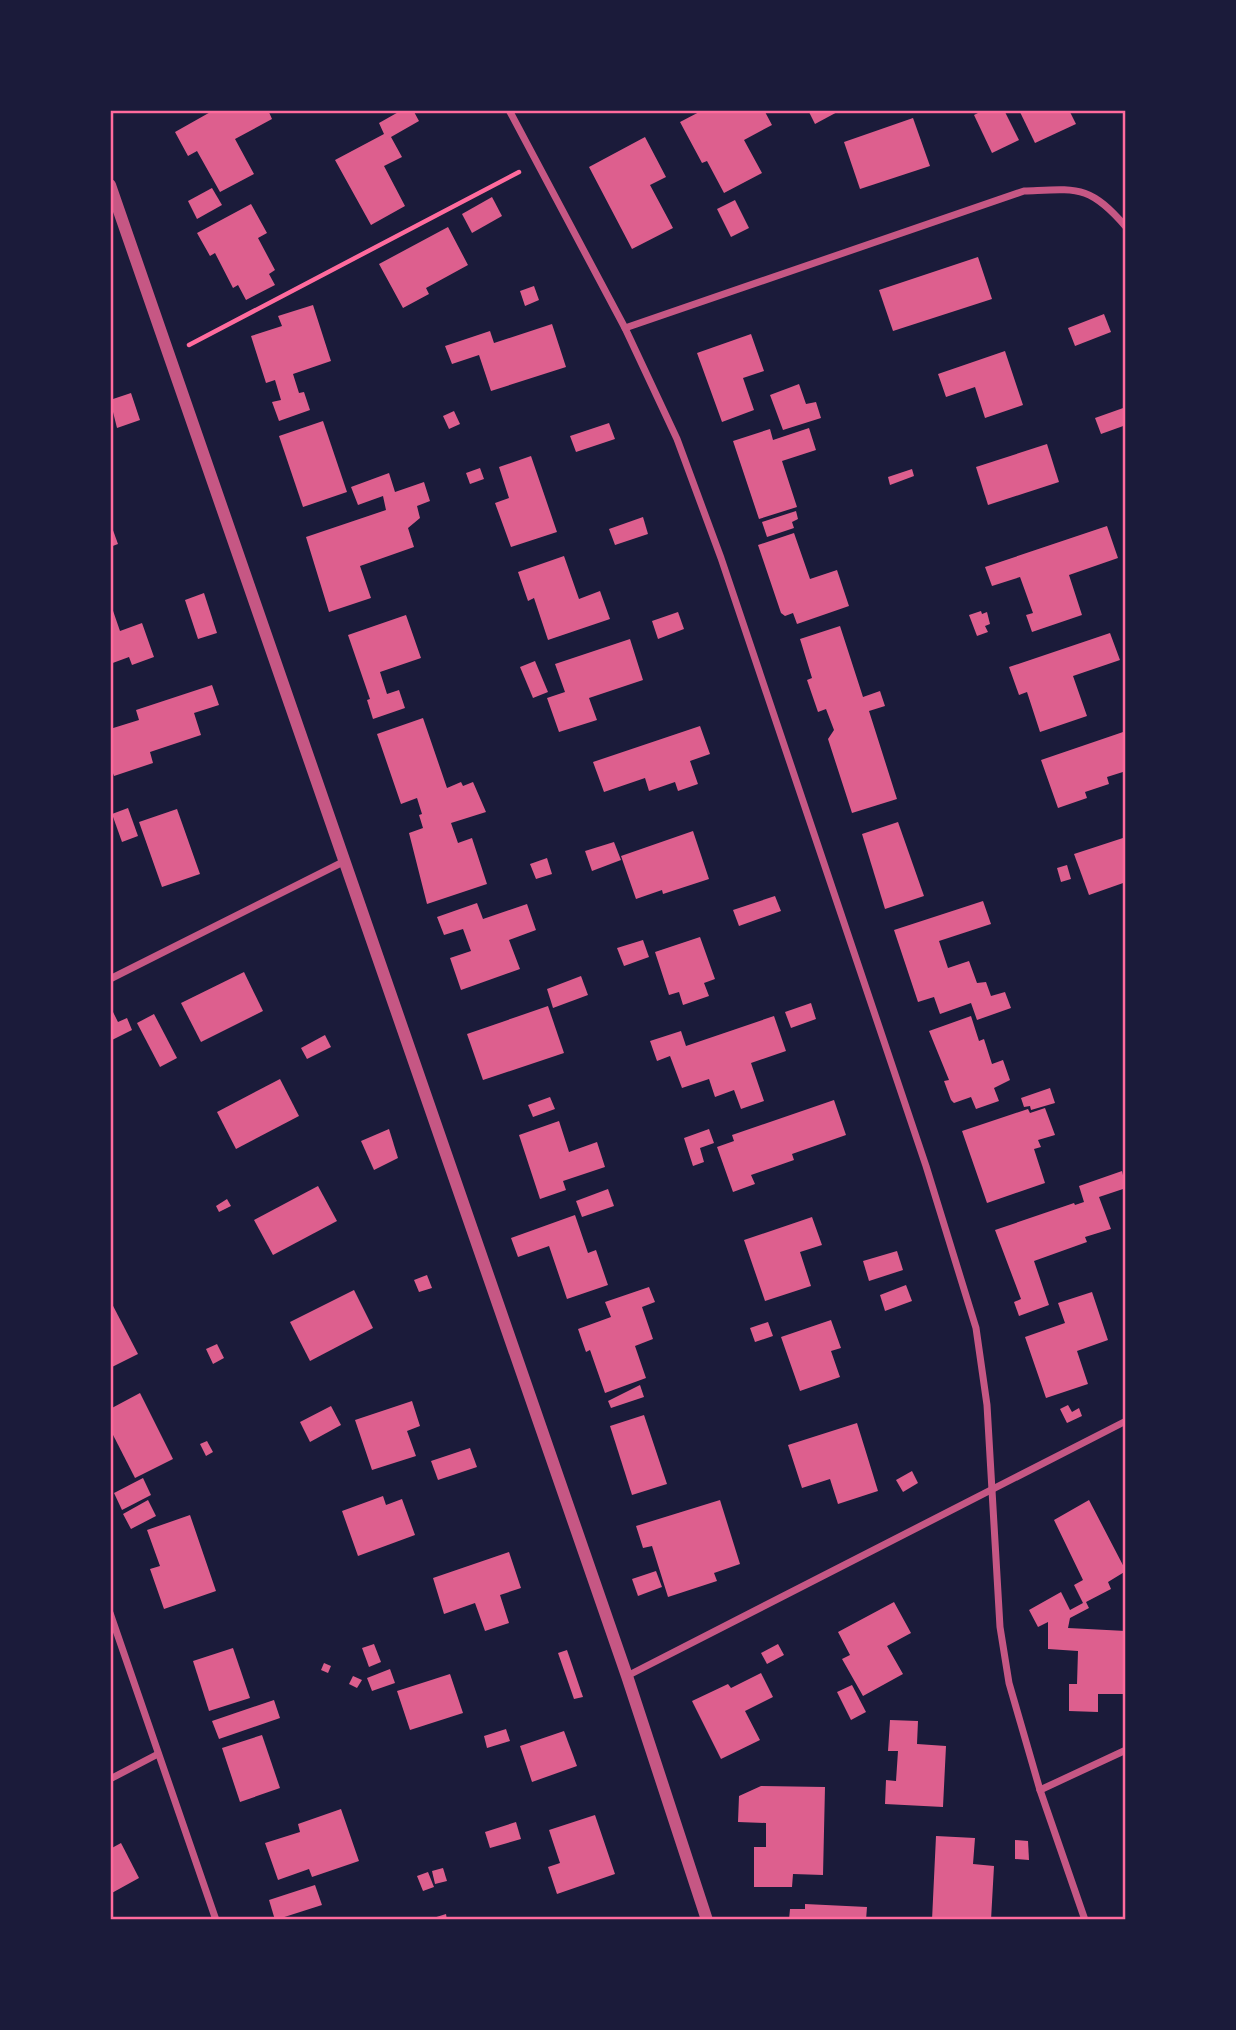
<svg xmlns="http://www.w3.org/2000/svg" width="1236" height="2030" viewBox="0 0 1236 2030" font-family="'Noto Serif',serif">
<rect width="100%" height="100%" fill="#1b1b3a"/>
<!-- building -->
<g fill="#dd5f8e">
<path d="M214,110H268L272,119L235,139L254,174L220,192L197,151L188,156L175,132Z"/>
<path d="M402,110H413L419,121L391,137L402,157L384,166L405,206L371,225L335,160L384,134L379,123Z"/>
<path d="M703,110H764L772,125L744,140L762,173L724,193L707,161L702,163L680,122Z"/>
<path d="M808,110H841L815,124Z"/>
<path d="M984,110H1004L1019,140L992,153L974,115Z"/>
<path d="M1019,110H1069L1076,124L1035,143Z"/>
<path d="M913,118L930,166L860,189L844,142Z"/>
<path d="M645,137L666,177L650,185L673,228L632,249L589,167Z"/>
<path d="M212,188L222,205L197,219L188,201Z"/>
<path d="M492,197L502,216L472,233L462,214Z"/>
<path d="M735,200L749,228L731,237L717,209Z"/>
<path d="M251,204L267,233L258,238L275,270L269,274L275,285L246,300L238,285L233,288L215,253L210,256L197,233Z"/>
<path d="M448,227L468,265L426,288L429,294L403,308L379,264Z"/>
<path d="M978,257L992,299L893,331L879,290Z"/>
<path d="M534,286L539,300L525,306L520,291Z"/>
<path d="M313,305L331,361L293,374L299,393L304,392L310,410L279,421L272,402L281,400L275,380L266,383L251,336L282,326L278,316Z"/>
<path d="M1104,314L1111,332L1075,346L1068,328Z"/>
<path d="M552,324L566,367L491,391L479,355L452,364L445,346L490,331L494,343Z"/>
<path d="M751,334L764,371L743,378L754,410L722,422L697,353Z"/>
<path d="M1005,351L1023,405L985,418L975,387L946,397L938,374Z"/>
<path d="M799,384L806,404L816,402L821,418L783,430L770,395Z"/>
<path d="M131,393L140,420L117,428L110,400Z"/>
<path d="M1126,407V425L1101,434L1095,418Z"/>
<path d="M454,411L460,424L449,429L443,416Z"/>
<path d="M323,421L347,492L303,507L279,436Z"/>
<path d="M609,423L615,439L576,452L570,436Z"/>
<path d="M809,428L816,450L782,461L797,507L759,519L733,441L770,429L773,440Z"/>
<path d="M1047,444L1059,482L988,505L976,467Z"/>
<path d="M531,456L557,532L511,547L495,503L509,498L499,467Z"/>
<path d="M480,468L484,479L470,484L466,473Z"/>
<path d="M912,469L914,476L890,485L888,477Z"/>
<path d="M389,473L395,492L424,482L430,501L417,506L420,518L408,528L414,547L360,566L371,598L329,612L306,537L386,510L383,496L358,505L351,487Z"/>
<path d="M796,511L798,519L792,522L794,528L767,537L762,522Z"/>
<path d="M643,517L648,534L615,545L609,529Z"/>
<path d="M110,522L118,544L110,547Z"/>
<path d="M1107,526L1118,558L1069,575L1082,615L1032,632L1026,615L1033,613L1020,577L992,586L985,567Z"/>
<path d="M794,533L810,579L837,570L849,606L797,624L793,613L785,616L781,613L758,545Z"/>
<path d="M564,556L579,599L600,591L610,619L548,640L534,598L528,601L518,572Z"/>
<path d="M204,593L217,633L198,639L185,600Z"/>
<path d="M111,605L120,631L142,623L154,657L132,665L129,657L110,664Z"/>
<path d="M981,611L982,614L987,612L990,624L985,626L988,632L977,636L969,615Z"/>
<path d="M678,612L684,629L658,639L652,621Z"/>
<path d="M406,615L421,658L380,672L387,694L399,690L405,708L373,719L367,700L370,699L348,635Z"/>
<path d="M840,626L863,697L880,691L885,706L869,711L897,799L852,813L828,739L834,730L826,709L818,712L807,680L812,678L800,639Z"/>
<path d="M1110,633L1120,660L1073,676L1087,716L1040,732L1027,692L1019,695L1009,667Z"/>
<path d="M630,639L643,680L589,698L597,720L559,732L547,698L565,692L555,664Z"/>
<path d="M535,661L548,692L533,698L520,667Z"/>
<path d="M212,685L219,705L194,713L201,735L150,752L153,763L114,776L110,765V729L139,720L136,710Z"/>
<path d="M423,718L447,788L461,782L463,786L473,782L486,812L451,823L458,843L472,838L487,884L427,904L409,833L423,828L419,815L422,814L417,798L401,804L377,734Z"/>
<path d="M700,726L710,754L690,761L698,784L678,791L675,782L649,791L645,778L604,792L593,762Z"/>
<path d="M1126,731V771L1107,777L1109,784L1085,792L1087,798L1058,808L1041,760Z"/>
<path d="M128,808L138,836L122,842L112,814Z"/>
<path d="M177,809L200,874L162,887L139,822Z"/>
<path d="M898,822L924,896L885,909L862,834Z"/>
<path d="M693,831L709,879L663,894L662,890L636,899L621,856Z"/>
<path d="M1126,837V882L1089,895L1074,854Z"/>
<path d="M614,842L621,860L592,871L585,851Z"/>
<path d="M547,858L552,874L536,879L530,864Z"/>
<path d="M1067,865L1071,879L1061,882L1057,868Z"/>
<path d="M775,896L781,911L739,926L733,910Z"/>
<path d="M983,901L991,924L939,941L948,968L969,961L977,983L986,982L991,996L1005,992L1011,1008L977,1020L971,1003L940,1014L934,997L918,1002L894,930Z"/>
<path d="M477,903L483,919L527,904L536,930L509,940L520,969L461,990L450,958L471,951L463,929L444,935L437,917Z"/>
<path d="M700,937L715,979L704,983L709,996L683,1005L679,992L669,995L655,952Z"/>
<path d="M643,940L649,957L624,966L617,948Z"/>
<path d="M244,972L263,1011L201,1042L181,1003Z"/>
<path d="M581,976L588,995L553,1008L547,989Z"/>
<path d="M811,1003L816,1019L791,1028L785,1012Z"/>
<path d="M548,1006L564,1053L483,1080L467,1034Z"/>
<path d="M113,1012L118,1022L127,1018L132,1030L110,1041V1014Z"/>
<path d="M154,1014L177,1058L160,1067L137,1023Z"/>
<path d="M774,1016L786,1051L751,1063L764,1101L741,1109L734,1090L715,1097L709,1079L682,1088L670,1056L657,1061L650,1041L681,1031L686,1046Z"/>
<path d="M971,1016L979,1041L984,1039L992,1064L1003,1060L1010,1080L994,1088L999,1101L976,1109L971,1097L954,1103L951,1100L944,1081L949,1080L929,1031Z"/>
<path d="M325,1035L331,1047L307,1059L301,1048Z"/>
<path d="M280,1079L299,1116L236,1149L217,1112Z"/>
<path d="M1050,1088L1055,1103L1031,1110L1030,1106L1024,1107L1021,1098Z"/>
<path d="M550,1097L555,1109L533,1117L528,1105Z"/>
<path d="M834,1100L846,1135L792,1154L794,1160L751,1175L755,1184L733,1192L717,1147L734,1141L732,1135Z"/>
<path d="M1045,1108L1055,1135L1038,1140L1041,1147L1034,1149L1045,1183L987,1203L962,1131L1028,1109L1030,1113Z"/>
<path d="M559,1121L569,1152L597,1142L605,1167L563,1181L566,1190L540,1199L519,1135Z"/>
<path d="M389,1129L398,1158L374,1170L361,1141Z"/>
<path d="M709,1129L714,1143L700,1148L704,1162L693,1166L684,1138Z"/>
<path d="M1122,1171L1126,1188L1099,1197L1111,1229L1085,1237L1087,1242L1034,1261L1049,1305L1019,1316L1014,1302L1021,1299L995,1230L1074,1203L1075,1205L1084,1202L1079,1186Z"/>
<path d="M318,1186L337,1221L273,1255L254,1220Z"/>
<path d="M608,1189L614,1206L582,1217L576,1201Z"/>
<path d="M227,1199L231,1206L219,1212L216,1206Z"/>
<path d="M575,1215L588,1253L596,1250L608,1285L567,1299L549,1246L518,1257L511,1238Z"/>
<path d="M812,1217L822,1245L800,1252L811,1286L765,1301L744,1240Z"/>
<path d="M897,1251L903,1270L869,1281L863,1261Z"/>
<path d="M427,1275L432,1288L419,1292L414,1280Z"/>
<path d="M906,1285L912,1301L885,1311L880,1295Z"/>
<path d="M649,1287L655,1302L642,1307L653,1339L635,1346L646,1378L605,1393L590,1350L586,1352L578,1329L611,1317L605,1302Z"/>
<path d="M354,1290L373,1328L310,1361L290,1322Z"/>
<path d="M1092,1292L1108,1340L1077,1351L1088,1384L1046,1398L1025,1337L1065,1323L1058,1303Z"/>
<path d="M110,1300L138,1354L110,1368Z"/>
<path d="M831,1320L841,1348L831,1351L840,1377L800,1391L781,1337Z"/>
<path d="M768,1322L773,1336L755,1342L750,1328Z"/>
<path d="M217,1344L224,1358L213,1364L206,1349Z"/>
<path d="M640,1385L644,1397L611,1408L608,1401Z"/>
<path d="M140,1393L173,1459L135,1478L110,1429V1409Z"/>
<path d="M412,1401L420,1426L407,1431L416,1456L372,1470L355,1420Z"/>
<path d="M1068,1405L1072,1412L1079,1408L1082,1416L1067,1423L1060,1409Z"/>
<path d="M331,1406L341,1425L310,1442L300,1422Z"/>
<path d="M644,1415L667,1484L632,1495L610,1426Z"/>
<path d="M857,1423L878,1491L838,1504L830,1479L802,1488L788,1445Z"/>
<path d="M207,1441L213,1452L206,1456L200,1444Z"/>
<path d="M470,1448L477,1467L438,1480L431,1461Z"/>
<path d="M912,1471L918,1483L903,1492L896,1480Z"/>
<path d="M143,1478L151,1495L122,1510L114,1493Z"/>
<path d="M383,1496L386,1505L402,1499L415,1535L358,1556L342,1511Z"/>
<path d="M148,1500L156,1516L131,1529L123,1514Z"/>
<path d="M720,1500L740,1564L714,1573L717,1581L668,1597L652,1546L643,1548L636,1526Z"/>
<path d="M1089,1500L1126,1571L1108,1582L1111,1589L1086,1602L1089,1608L1070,1618L1068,1628L1126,1631V1694H1098V1712L1069,1711V1684H1077L1078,1651L1048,1649V1622L1038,1627L1029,1610L1061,1592L1070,1610L1083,1603L1074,1585L1083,1580L1054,1520Z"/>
<path d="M190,1515L216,1591L164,1609L150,1569L160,1566L147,1530Z"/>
<path d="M509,1552L521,1588L500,1595L509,1623L485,1631L475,1603L444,1614L433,1578Z"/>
<path d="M656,1571L662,1587L638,1596L632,1579Z"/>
<path d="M894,1602L911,1633L887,1646L903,1674L863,1696L842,1659L850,1655L838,1632Z"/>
<path d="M374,1644L381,1662L369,1667L362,1648Z"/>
<path d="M778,1644L784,1655L767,1664L761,1653Z"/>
<path d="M233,1648L250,1698L209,1711L193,1661Z"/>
<path d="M567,1650L583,1697L574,1699L558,1653Z"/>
<path d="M324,1663L331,1666L328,1673L321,1670Z"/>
<path d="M390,1669L395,1683L372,1691L367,1678Z"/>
<path d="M761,1673L773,1697L745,1711L760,1740L721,1759L692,1701L728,1684L731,1688Z"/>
<path d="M450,1674L463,1713L410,1730L397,1691Z"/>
<path d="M353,1676L362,1680L357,1688L349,1684Z"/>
<path d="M852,1685L866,1712L851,1720L837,1692Z"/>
<path d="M274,1700L280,1718L219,1739L212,1721Z"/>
<path d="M890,1720L918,1721L917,1744L946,1746L943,1807L885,1804L886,1780L896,1781L898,1751H888Z"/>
<path d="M506,1729L510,1741L487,1748L484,1736Z"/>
<path d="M564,1731L577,1766L532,1782L520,1746Z"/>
<path d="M262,1735L280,1788L240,1802L222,1748Z"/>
<path d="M761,1786L825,1787L823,1875L793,1874L792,1887H754V1847H766V1823L738,1822L739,1796Z"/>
<path d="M341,1809L359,1861L312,1877L309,1869L278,1880L265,1843L300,1832L298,1824Z"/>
<path d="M595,1815L615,1874L557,1894L548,1867L560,1863L549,1830Z"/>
<path d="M516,1822L521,1839L490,1848L485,1832Z"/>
<path d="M936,1836L975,1838L973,1864L994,1866L991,1920H932Z"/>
<path d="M1015,1840L1028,1841L1029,1860L1015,1859Z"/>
<path d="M121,1843L139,1878L110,1894V1849Z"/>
<path d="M443,1868L447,1881L435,1884L432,1871Z"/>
<path d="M428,1872L434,1887L423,1891L417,1876Z"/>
<path d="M315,1885L322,1905L275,1920L269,1900Z"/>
<path d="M805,1904L867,1907L866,1920H789L790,1909H805Z"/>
<path d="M446,1914L447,1920H430V1919Z"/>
</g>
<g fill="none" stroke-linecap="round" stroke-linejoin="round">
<!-- path -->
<path stroke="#ff6b9d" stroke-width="4.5" d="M189,345L519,172"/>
<!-- minor -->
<g stroke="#c65784" stroke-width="7">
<path d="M509,110L625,328L677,439L721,558L926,1166L976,1328L987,1405L1000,1627L1009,1683L1040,1790L1085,1920"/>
<path d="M625,328L1024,191C1077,189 1089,184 1126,227"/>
<path d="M110,979L345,861"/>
<path d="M110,1613L216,1920"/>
<path d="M627,1676L1126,1421"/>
<path d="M110,1779L158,1754"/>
<path d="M1040,1790L1126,1750"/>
</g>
<!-- tertiary -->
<path stroke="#c65784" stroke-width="12" d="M110,185L627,1676L707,1920"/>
</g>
<!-- border -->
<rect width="1236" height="2030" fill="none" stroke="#1b1b3a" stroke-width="224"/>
<rect x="112" y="112" width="1012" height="1806" fill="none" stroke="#ff6b9d" stroke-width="2.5"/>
</svg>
